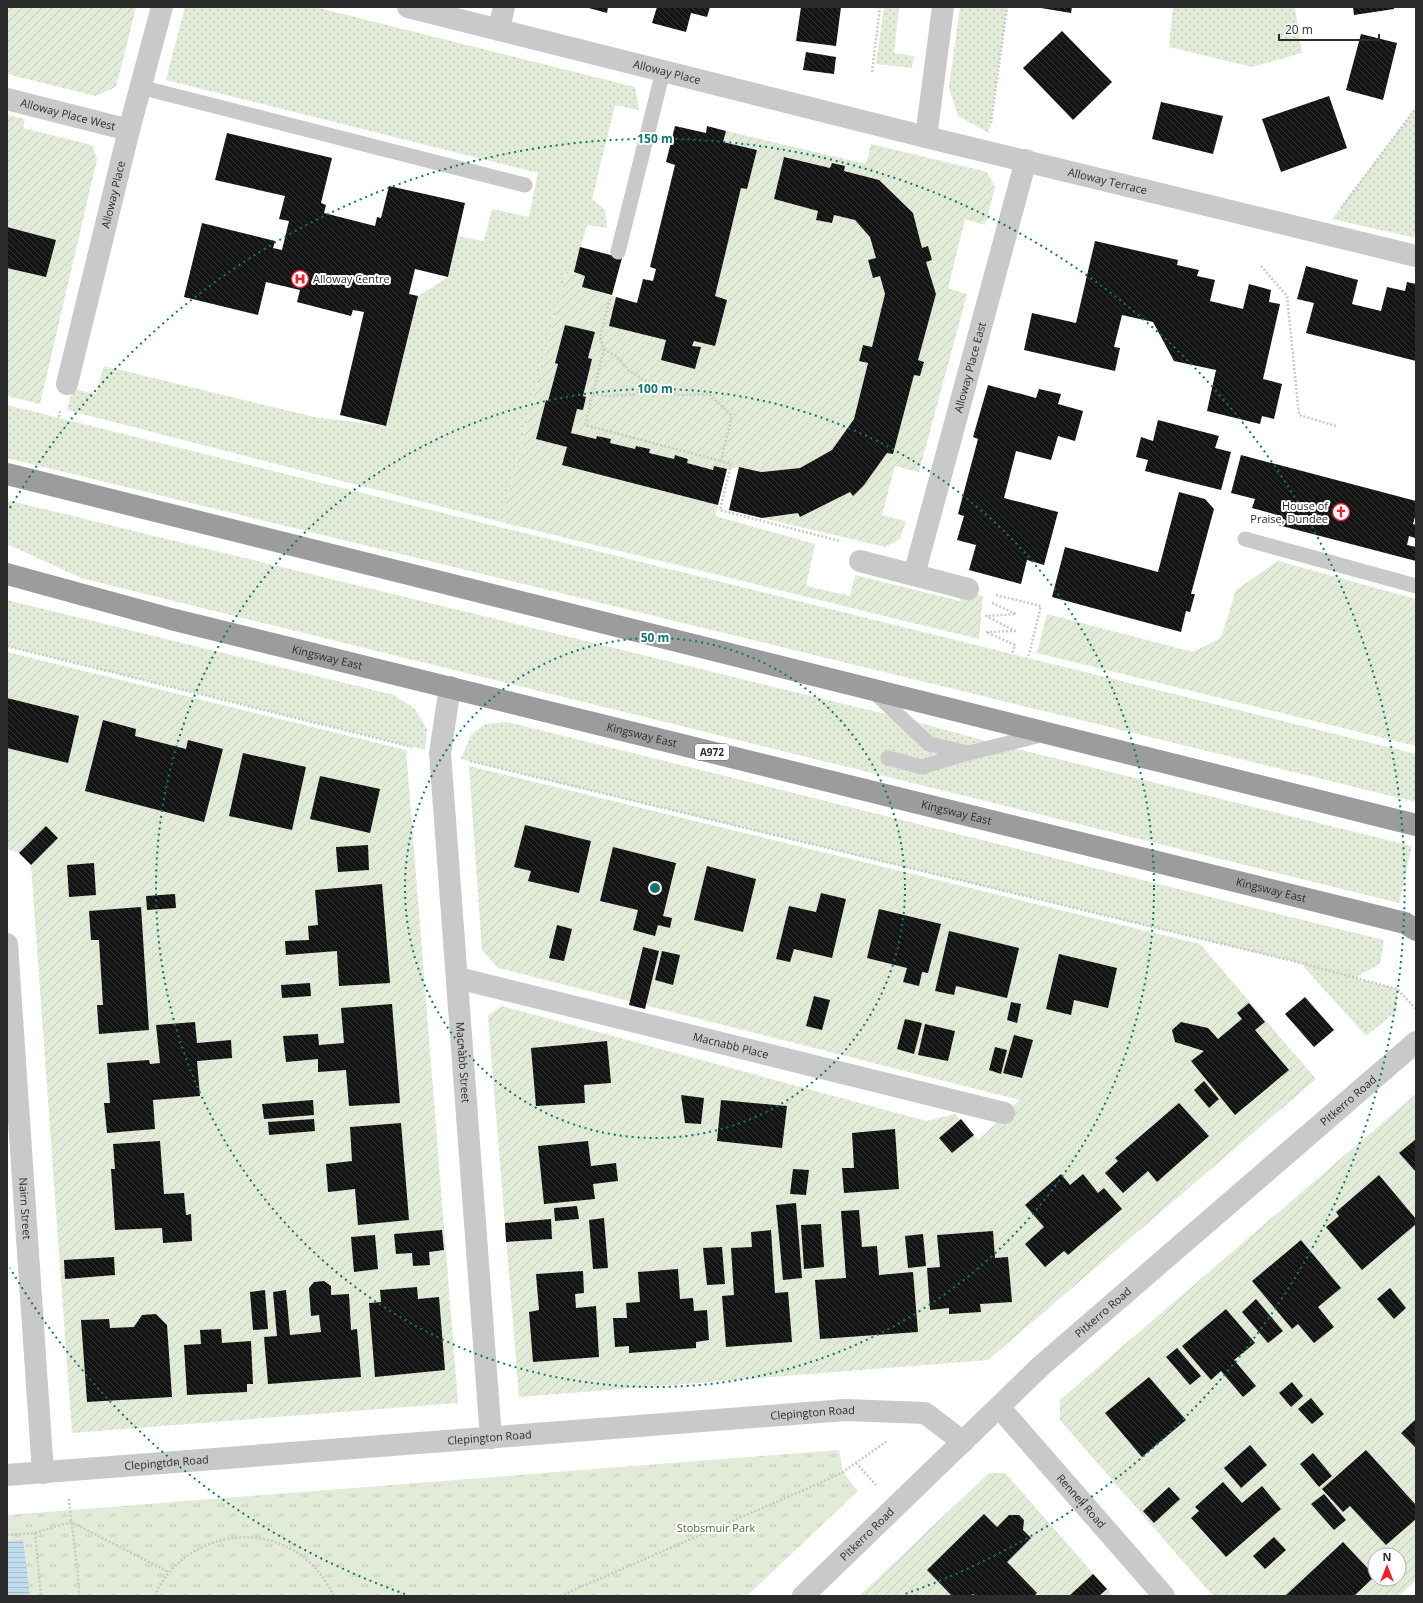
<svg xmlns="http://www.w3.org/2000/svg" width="1423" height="1603" viewBox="0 0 1423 1603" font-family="'Open Sans',sans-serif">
<defs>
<pattern id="grass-dots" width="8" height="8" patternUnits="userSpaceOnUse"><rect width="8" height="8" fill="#e2ebd7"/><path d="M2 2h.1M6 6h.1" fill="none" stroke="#c2cab9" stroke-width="1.8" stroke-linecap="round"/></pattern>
<pattern id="park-tufts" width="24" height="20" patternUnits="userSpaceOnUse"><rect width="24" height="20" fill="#e2ebd7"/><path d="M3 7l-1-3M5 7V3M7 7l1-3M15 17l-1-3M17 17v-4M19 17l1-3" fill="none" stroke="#c2cab9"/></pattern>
<pattern id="garden-furrows" width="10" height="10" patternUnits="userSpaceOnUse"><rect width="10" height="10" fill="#e2ebd7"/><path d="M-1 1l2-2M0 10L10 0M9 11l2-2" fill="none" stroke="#c2cab9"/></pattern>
<pattern id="water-rules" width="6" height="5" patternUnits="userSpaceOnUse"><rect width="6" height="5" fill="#c1dced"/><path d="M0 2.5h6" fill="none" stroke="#a6bdcb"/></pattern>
<pattern id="building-back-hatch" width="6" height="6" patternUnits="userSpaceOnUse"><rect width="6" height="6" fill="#131313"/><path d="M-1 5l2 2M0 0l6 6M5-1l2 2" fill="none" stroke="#363636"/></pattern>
</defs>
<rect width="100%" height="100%" fill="#fff"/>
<!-- grass -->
<g fill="url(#grass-dots)">
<path d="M185,7H315L635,87L639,110L615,105L592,199L605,210L607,228L587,225L574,272L567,271L501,522L67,410L72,389L96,394L104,366L314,417L386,426L418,296L448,277L457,236L484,241L492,209L529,217L538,173L166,80Z"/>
<path d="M884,7H899L894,53L914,56L912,68L876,64Z"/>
<path d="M960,7H1007L989,133L958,116L949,88Z"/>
<path d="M1173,7H1295L1302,53L1252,67L1169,47Z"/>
<path d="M1416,108V238L1332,219Z"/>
<path d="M7,405L1416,754V802L7,458Z"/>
<path d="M7,500L902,718L1001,745L1412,846L1399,903L81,578L7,544Z"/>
<path d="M7,600L394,695L415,709L427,729L425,750L7,646Z"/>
<path d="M508,722L1384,940L1380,964L1354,978L1397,989V1011L1366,1036L1304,967V964L461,759L471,735L485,724Z"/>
</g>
<!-- park -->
<path fill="url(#park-tufts)" d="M839,1450L843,1472L858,1491L747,1596H7V1515Z"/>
<!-- garden -->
<g fill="url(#garden-furrows)" fill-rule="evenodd">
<path d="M7,7H136L116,87L96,96L7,74Z"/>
<path d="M7,115L25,119L23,128L92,145L97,159L40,404L7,396Z"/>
<path d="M726,131L866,164L871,144L987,172L995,187L985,225L965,219L948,288L967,294L919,472L895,466L882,515L906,521L900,539L885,547L762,518L798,513L800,517L850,492L853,496L887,453H893L914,375L920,376L924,362L918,360L936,294L926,262L932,260L928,247L922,248L913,213L830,168L784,157L774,199L818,211L816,220L832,223L834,215L855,220L870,237L876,258L868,260L873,278L880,276L885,294L872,347L863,345L859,361L868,363L854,419L832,450L800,468L761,472L739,467L727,469L714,466L713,470L687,463L688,458L675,455L674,459L649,453V449L636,446L635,449L610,443L611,439L597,436L596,439L571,433L577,409L583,410L586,397L583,396L592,359L588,358L595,333L565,325L555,363L558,364L548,401H546L536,439L567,447L563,465L718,505L715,516L815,544L806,586L850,596L855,575L960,601L963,591L983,596L979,639L501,522L567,271L585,276L582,287L616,297L666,340L661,360L695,369L701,348L692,346L694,341L715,346L727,300L715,296L741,188L747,189L757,150L723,142Z"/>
<path d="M1278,561L1416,599V746L1037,653L1047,614L1193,652L1221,638L1236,590Z"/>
<path d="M7,652L406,750L458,1403L72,1433L31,865L19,853L7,849Z"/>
<path d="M469,766L1200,944L1316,1079L988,1360L519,1397L488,1016L502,1006L926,1121L955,1114L978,1140L1020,1100L498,968L482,950Z"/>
<path d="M1416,1094V1580L1399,1596H1213L1060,1420V1400ZM1375,1555H1399V1579H1375Z"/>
<path d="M989,1473H1005L1113,1596H859Z"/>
</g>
<!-- water -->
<path fill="url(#water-rules)" d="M23,1540L30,1596H7V1541Z"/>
<!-- building -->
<g fill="url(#building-back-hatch)">
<path d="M585,7H608L607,13Z"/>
<path d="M657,7H710L707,17L691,13L686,32L652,23Z"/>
<path d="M801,7H841L836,46L796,41Z"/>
<path d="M1035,7H1072L1071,13Z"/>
<path d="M1353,7H1394V9L1354,15Z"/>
<path d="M1062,31L1112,82L1073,120L1023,68Z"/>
<path d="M1361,34L1397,43L1383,100L1346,90Z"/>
<path d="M806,52L836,57L834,74L803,70Z"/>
<path d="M1329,96L1347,148L1281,172L1262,119Z"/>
<path d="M1161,102L1223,116L1213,154L1152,139Z"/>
<path d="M675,126L706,133L707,126L726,131L723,142L757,150L747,189L741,188L715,296L727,300L715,346L694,341L692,346L701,347L695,369L661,360L666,340L609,326L616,297L637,303L643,279L653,281L656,269L650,267L675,165L666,162Z"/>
<path d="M227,133L332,158L321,203L326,205L324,213L375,226L377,217L381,218L389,186L465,203L448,277L415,269L409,294L418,296L386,426L340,415L364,312L353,310L351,316L297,302L300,290L266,282L258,315L184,297L202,223L275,241L273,248L282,250L289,221L279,219L285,196L215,180Z"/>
<path d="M784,157L830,168L832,163L845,166L844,171L879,180L913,213L922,248L928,246L932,260L926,262L936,294L918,360L924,362L920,376L914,375L893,454L887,453L864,485L853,496L850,492L800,517L798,513L762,518L729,510L739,467L761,472L800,468L832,450L854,419L868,363L859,361L863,345L872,347L885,294L880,276L873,278L868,260L876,258L870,237L855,220L834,215L832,223L816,220L818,211L774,199Z"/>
<path d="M7,227L56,240L46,277L7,268Z"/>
<path d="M1095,241L1178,260L1177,265L1199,270L1197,276L1215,280L1210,301L1243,309L1249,284L1271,290L1269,302L1280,304L1263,379L1282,384L1274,419L1262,416L1260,424L1207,411L1216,370L1174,361L1153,322L1122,315L1114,347L1120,348L1115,371L1024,350L1032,313L1076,323Z"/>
<path d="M580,247L622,258L612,295L582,287L585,276L574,272Z"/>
<path d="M1306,266L1358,280L1352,304L1381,311L1387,287L1405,291L1407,282L1416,284V361L1306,333L1314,303L1297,299Z"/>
<path d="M565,325L595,332L588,358L592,359L583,396L586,397L583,410L577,409L571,433L596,439L597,436L611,439L610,443L635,449L636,446L650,449L649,453L674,459L675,455L688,459L687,463L713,470L714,466L727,469L718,505L562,465L567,447L536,439L546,400L548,401L558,364L555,363Z"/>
<path d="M988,385L1036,398L1039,389L1061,394L1058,404L1083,411L1075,441L1058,436L1051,460L1016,451L1004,498L1058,512L1044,565L1027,560L1021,584L969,570L976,545L957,540L964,516L958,514L978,439L973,437Z"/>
<path d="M1158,420L1219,436L1215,448L1231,452L1221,490L1145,471L1148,460L1136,457L1141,437L1153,441Z"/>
<path d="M1241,455L1416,501V517H1415L1413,524L1416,525V535L1415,538L1409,536L1407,545L1416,547V561L1278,525L1281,516L1252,508L1255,499L1231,493Z"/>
<path d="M1179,492L1205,499L1214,509L1191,594H1195L1190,612L1186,611L1181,632L1052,597L1065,547L1158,572Z"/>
<path d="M7,698L79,716L68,763L7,748Z"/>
<path d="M103,720L136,729L135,736L186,749L188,740L223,749L204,822L85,791Z"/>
<path d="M243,753L306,767L292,830L229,816Z"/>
<path d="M320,776L380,789L370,833L310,819Z"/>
<path d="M525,825L591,841L579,893L528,881L531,871L514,867Z"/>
<path d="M46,826L58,838L31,865L19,853Z"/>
<path d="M368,845L369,870L338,872L336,847Z"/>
<path d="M613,847L676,863L663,916L672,918L670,928L658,925L655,936L633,930L638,910L600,901Z"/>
<path d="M94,863L96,895L69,897L67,865Z"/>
<path d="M707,866L756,879L743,932L694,920Z"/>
<path d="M382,884L390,983L339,986L337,951L286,955L285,941L309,940L308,926L318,925L315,890Z"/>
<path d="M821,893L846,899L832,958L794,949L790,962L776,959L789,906L816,912Z"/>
<path d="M175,894L176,908L147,910L146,896Z"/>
<path d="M141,907L149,1030L99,1034L97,1005H103L99,940H91L89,911Z"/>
<path d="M879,909L941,924L928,973L922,972L919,986L903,982L907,968L867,958Z"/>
<path d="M557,925L572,929L564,961L549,958Z"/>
<path d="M949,931L1019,948L1007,998L956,986L954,995L935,991Z"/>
<path d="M643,947L659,951L645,1009L629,1005Z"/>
<path d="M662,951L680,955L673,985L655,980Z"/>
<path d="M1059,954L1117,968L1108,1008L1074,1000L1071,1015L1046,1009Z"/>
<path d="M310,983L311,996L282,998L281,985Z"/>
<path d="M814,996L830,1000L822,1030L806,1026Z"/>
<path d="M1305,997L1334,1030L1314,1047L1285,1014Z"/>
<path d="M1011,1002L1021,1004L1017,1023L1007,1020Z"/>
<path d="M1249,1003L1265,1022L1255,1030L1289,1070L1235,1115L1191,1061L1204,1051L1175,1042L1172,1030L1181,1022L1208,1028L1218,1039L1242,1019L1237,1013Z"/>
<path d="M392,1004L400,1103L349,1106L346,1070L318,1072V1059L286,1062L283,1036L318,1034L319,1045L344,1043L341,1008Z"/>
<path d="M905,1019L922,1023L914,1054L897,1049Z"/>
<path d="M195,1022L197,1043L231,1040L232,1058L197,1061L200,1096L153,1100L155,1129L107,1133L104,1103H110L107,1063L149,1060L150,1064L160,1063L156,1025Z"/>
<path d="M925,1024L955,1031L948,1061L918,1055Z"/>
<path d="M1014,1035L1033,1040L1022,1078L1003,1073Z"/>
<path d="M607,1041L611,1083L584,1085L585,1103L536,1106L531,1048Z"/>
<path d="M995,1047L1007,1050L1001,1074L989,1070Z"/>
<path d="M1204,1081L1219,1099L1209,1108L1194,1090Z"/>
<path d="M681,1095L704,1098L701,1124L685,1123Z"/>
<path d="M313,1100L314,1115L264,1119L262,1104Z"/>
<path d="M721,1100L787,1106L782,1148L717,1141Z"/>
<path d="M1179,1103L1209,1136L1157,1182L1148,1171L1123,1193L1105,1173L1118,1161L1115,1158Z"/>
<path d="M314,1119L315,1131L269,1135L268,1122Z"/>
<path d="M961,1119L974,1135L952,1153L939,1138Z"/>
<path d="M401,1123L409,1220L358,1225L355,1189L328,1192L326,1164L352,1161L350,1127Z"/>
<path d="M895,1129L899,1189L844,1193L842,1168H854L852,1133Z"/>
<path d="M1416,1139V1172L1399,1153Z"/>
<path d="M160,1141L164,1194L184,1193L186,1215L191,1214L192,1241L163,1243L162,1228L115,1230L111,1169H115L113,1144Z"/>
<path d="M588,1141L591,1166L616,1163L618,1181L593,1184L595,1199L544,1204L538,1146Z"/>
<path d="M793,1169L809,1170L806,1195L790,1194Z"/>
<path d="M1061,1174L1070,1185L1083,1174L1098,1193L1104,1188L1122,1209L1068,1255L1064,1251L1045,1267L1025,1244L1044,1227L1025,1205Z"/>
<path d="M1379,1175L1416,1219V1224L1362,1270L1326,1227L1339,1216L1336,1212Z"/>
<path d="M796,1203L802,1278L783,1280L776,1205Z"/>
<path d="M577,1206L579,1219L555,1221L554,1208Z"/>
<path d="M859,1210L862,1247L877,1246L879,1275L913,1272L918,1332L820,1339L815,1280L846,1278L841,1211Z"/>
<path d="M604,1218L608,1268L593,1269L589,1220Z"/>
<path d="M551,1219L552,1239L506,1242L505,1223Z"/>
<path d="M821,1224L824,1267L804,1269L801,1225Z"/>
<path d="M442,1230L444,1250L429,1252L430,1265L413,1266L412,1253L396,1254L394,1234Z"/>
<path d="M771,1230L775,1293L788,1292L792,1342L726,1347L722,1296L734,1295L731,1248L752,1247L751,1232Z"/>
<path d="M993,1231L995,1258L1008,1257L1012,1302L980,1304L981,1312L949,1314V1308L930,1310L927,1268L940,1267L937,1235Z"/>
<path d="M923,1234L926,1266L908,1268L905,1236Z"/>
<path d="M375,1235L378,1269L354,1272L351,1237Z"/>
<path d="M1301,1240L1341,1288L1318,1307L1334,1327L1314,1343L1298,1324L1292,1329L1252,1281Z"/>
<path d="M722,1247L725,1284L707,1285L703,1248Z"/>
<path d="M114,1257L115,1275L65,1279L64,1260Z"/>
<path d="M678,1269L680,1299L693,1298L694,1311L707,1310L709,1340L696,1342V1348L629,1353V1346L615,1347L613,1318H627L626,1303L640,1302L638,1272Z"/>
<path d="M583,1271L584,1293L575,1294L576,1308L596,1306L599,1357L533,1362L529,1312L539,1310L536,1274Z"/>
<path d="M324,1281L331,1286V1295L349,1294L351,1330L357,1329L361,1377L268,1384L264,1337L277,1336L273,1292L286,1290L290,1335L321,1332L319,1315L311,1316L309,1288L314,1282Z"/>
<path d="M417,1287L418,1299L439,1297L445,1370L375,1377L369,1303L381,1302L380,1290Z"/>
<path d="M1390,1288L1406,1308L1394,1319L1377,1299Z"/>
<path d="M265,1290L268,1329L253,1330L250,1292Z"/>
<path d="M1256,1299L1283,1331L1268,1343L1242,1312Z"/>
<path d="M1226,1309L1255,1343L1234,1360L1256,1386L1243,1397L1221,1371L1211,1380L1182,1346Z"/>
<path d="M156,1314L167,1325L172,1397L87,1402L81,1320L109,1319L110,1328L134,1327L142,1315Z"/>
<path d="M221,1329L222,1343L251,1341L253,1384H247V1392L187,1395L184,1345L201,1344L200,1330Z"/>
<path d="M1177,1348L1201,1376L1190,1385L1166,1357Z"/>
<path d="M1149,1377L1186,1420L1142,1457L1105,1413Z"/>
<path d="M1292,1382L1303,1396L1291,1407L1279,1393Z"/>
<path d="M1311,1398L1324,1414L1312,1424L1298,1409Z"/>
<path d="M1416,1419V1448L1401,1433Z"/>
<path d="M1250,1445L1267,1465L1241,1488L1224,1468Z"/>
<path d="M1366,1450L1416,1505V1519L1386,1545L1350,1506L1343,1512L1322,1489Z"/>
<path d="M1313,1453L1332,1476L1319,1487L1300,1464Z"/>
<path d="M1223,1482L1242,1503L1262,1486L1281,1509L1226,1557L1191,1518L1199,1511L1195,1507Z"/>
<path d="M1169,1487L1180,1499L1154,1523L1143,1511Z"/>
<path d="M1324,1494L1346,1520L1334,1530L1311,1504Z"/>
<path d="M984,1514L997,1527L1009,1515H1019L1024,1520L1023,1530L1031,1538L1007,1562L1037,1593L1034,1596H976L973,1594L971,1596H952L927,1570Z"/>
<path d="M1274,1537L1286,1550L1265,1569L1253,1556Z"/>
<path d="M1343,1542L1375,1576L1354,1596H1285Z"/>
<path d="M1093,1574L1107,1589L1099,1596H1069Z"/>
</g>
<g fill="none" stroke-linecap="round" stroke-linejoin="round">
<!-- path -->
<g stroke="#c9c9c9" stroke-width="2.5" stroke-dasharray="2 2" stroke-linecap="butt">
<path d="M872,72L880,7"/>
<path d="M991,123L1007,7"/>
<path d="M1341,208L1416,108"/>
<path d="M1261,266L1287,296L1299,415L1336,426"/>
<path d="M610,299L600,337L604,349L585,425L721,461"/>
<path d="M604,349L616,356L628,370L651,384L678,395L709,394L732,416L721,461L731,464L720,510L840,541"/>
<path d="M593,394L610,396L635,394L651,384"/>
<path d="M59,417L60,411"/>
<path d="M996,595L1041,606L1028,658"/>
<path d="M992,603L1016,614L986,616L1015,631L986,632L1015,645L1012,654"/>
<path d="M7,646L412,747"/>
<path d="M470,761L1305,964L1397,989L1416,1009"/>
<path d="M856,1463L876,1485"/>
<path d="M69,1499C72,1531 78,1564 79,1596"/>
<path d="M35,1533L71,1522L169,1572"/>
<path d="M7,1535L35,1533L41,1596"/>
<path d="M155,1596C159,1585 167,1574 175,1566C206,1536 253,1528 291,1549C311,1559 324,1577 334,1596"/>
<path d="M560,1596L822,1482L843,1472L887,1441"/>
</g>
<!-- service -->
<g stroke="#c9c9c9" stroke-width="15">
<path d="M140,87L525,185"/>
<path d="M618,252L663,71"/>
<path d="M1245,539L1416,586"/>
<path d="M873,691L929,744L969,753L1045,734"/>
<path d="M888,758L922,767L967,753"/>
</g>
<!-- minor -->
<g stroke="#c9c9c9" stroke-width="22">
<path id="s1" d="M408,7L926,137"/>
<path id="s2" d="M943,7L926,137L1416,256"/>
<path d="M499,30L504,7"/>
<path id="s3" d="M7,99L129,130"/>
<path id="s4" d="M67,384L129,130L162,7"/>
<path d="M860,561L968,589"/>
<path id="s5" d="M914,575L1026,160"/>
<path id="s6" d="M450,687L440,753L491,1438"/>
<path id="s7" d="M7,944L43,1473"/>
<path id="s8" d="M458,978L1004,1113"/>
<path id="s9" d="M999,1407L1164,1596"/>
</g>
<!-- tertiary -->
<g stroke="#c9c9c9" stroke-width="22">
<path id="s10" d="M7,1475L845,1410L925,1413L963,1442"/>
<path id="s11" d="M803,1596L1042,1365L1416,1042"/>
</g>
<!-- trunk -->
<g stroke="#9c9c9c" stroke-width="22">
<path d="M7,474L1416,825"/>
<path id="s12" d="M7,574L171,619L1405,923L1416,930"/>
</g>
</g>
<!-- distance rings -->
<g fill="none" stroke="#0f766e" stroke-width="2" stroke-dasharray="2 4">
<circle cx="655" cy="888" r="250"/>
<circle cx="655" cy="888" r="499"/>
<path d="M405 1594A749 749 0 0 1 10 1268M10 508A749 749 0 1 1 905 1594"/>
</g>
<!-- icons -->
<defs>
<g id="hospital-ring" transform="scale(0.9)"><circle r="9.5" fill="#fff" stroke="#f41d2c" stroke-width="1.5"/><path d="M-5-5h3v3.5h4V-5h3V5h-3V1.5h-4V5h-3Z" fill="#f41d2c"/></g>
<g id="church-ring" transform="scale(0.9)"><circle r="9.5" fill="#fff" stroke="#f41d2c" stroke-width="1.5"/><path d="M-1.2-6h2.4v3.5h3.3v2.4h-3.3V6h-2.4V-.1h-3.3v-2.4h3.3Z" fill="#f41d2c"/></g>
</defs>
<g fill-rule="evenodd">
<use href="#hospital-ring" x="300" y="279"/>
<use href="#church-ring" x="1341" y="512"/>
</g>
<g text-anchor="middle" stroke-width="4" stroke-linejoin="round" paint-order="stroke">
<!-- shield labels -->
<rect fill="#fff" stroke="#6b6b6b" stroke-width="1" x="695" y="744" width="34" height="16" rx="3"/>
<g font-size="10" font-weight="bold" fill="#2c2c2c">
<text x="712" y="756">A972</text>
</g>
<!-- street labels -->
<g font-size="11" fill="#2c2c2c" stroke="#fff">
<text dy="4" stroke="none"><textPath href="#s1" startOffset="267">Alloway Place</textPath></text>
<text dy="4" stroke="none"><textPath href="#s3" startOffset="63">Alloway Place West</textPath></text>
<text dy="4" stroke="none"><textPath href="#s2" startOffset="318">Alloway Terrace</textPath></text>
<text dy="4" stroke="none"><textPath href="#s4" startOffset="195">Alloway Place</textPath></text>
<text dy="4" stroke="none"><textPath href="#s5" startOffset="215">Alloway Place East</textPath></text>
<text dy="4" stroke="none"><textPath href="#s12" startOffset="331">Kingsway East</textPath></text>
<text dy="4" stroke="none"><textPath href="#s12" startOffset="655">Kingsway East</textPath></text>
<text dy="4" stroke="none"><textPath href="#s12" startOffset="979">Kingsway East</textPath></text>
<text dy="4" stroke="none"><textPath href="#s12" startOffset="1303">Kingsway East</textPath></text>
<text dy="4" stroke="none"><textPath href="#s8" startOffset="281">Macnabb Place</textPath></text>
<text dy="4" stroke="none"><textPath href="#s6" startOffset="377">Macnabb Street</textPath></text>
<text dy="4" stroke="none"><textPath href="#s11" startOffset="737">Pitkerro Road</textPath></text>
<text dy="4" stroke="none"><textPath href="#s7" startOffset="265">Nairn Street</textPath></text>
<text dy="4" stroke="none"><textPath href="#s11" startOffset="413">Pitkerro Road</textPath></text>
<text dy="4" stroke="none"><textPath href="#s10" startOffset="808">Clepington Road</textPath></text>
<text dy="4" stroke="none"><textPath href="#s10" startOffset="484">Clepington Road</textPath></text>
<text dy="4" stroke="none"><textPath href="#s10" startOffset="160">Clepington Road</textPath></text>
<text dy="4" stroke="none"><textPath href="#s9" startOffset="125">Rennell Road</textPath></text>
<text dy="4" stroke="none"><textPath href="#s11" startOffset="89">Pitkerro Road</textPath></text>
</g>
<!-- poi labels -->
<g font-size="11" fill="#2c2c2c" stroke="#fff" text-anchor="start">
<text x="313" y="283">Alloway Centre</text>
<text x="1328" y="510" text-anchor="end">House of<tspan x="1328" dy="13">Praise, Dundee</tspan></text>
</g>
<!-- park labels -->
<g font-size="11" fill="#4e6a36" stroke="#fff">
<text x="716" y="1532">Stobsmuir Park</text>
</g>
</g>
<circle cx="655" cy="888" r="6" fill="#0f766e" stroke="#fff" stroke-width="2"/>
<g font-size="12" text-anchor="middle" font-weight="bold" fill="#0f766e" stroke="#fff" stroke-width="4" stroke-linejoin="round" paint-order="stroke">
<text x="655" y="143">150 m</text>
<text x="655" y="393">100 m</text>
<text x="655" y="642">50 m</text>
</g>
<!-- border -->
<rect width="1423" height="1603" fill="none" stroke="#2c2c2c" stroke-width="16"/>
<!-- north arrow -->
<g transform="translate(1387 1567)"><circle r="19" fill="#ffffff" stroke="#ababab"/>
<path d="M0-3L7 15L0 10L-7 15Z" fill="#f41d2c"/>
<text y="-6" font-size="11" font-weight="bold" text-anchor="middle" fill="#2c2c2c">N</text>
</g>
<!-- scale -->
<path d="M1279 34v6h100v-6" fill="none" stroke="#2c2c2c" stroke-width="2"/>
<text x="1285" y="34" font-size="12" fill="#2c2c2c" stroke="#ffffff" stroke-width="3" paint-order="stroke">20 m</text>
</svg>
